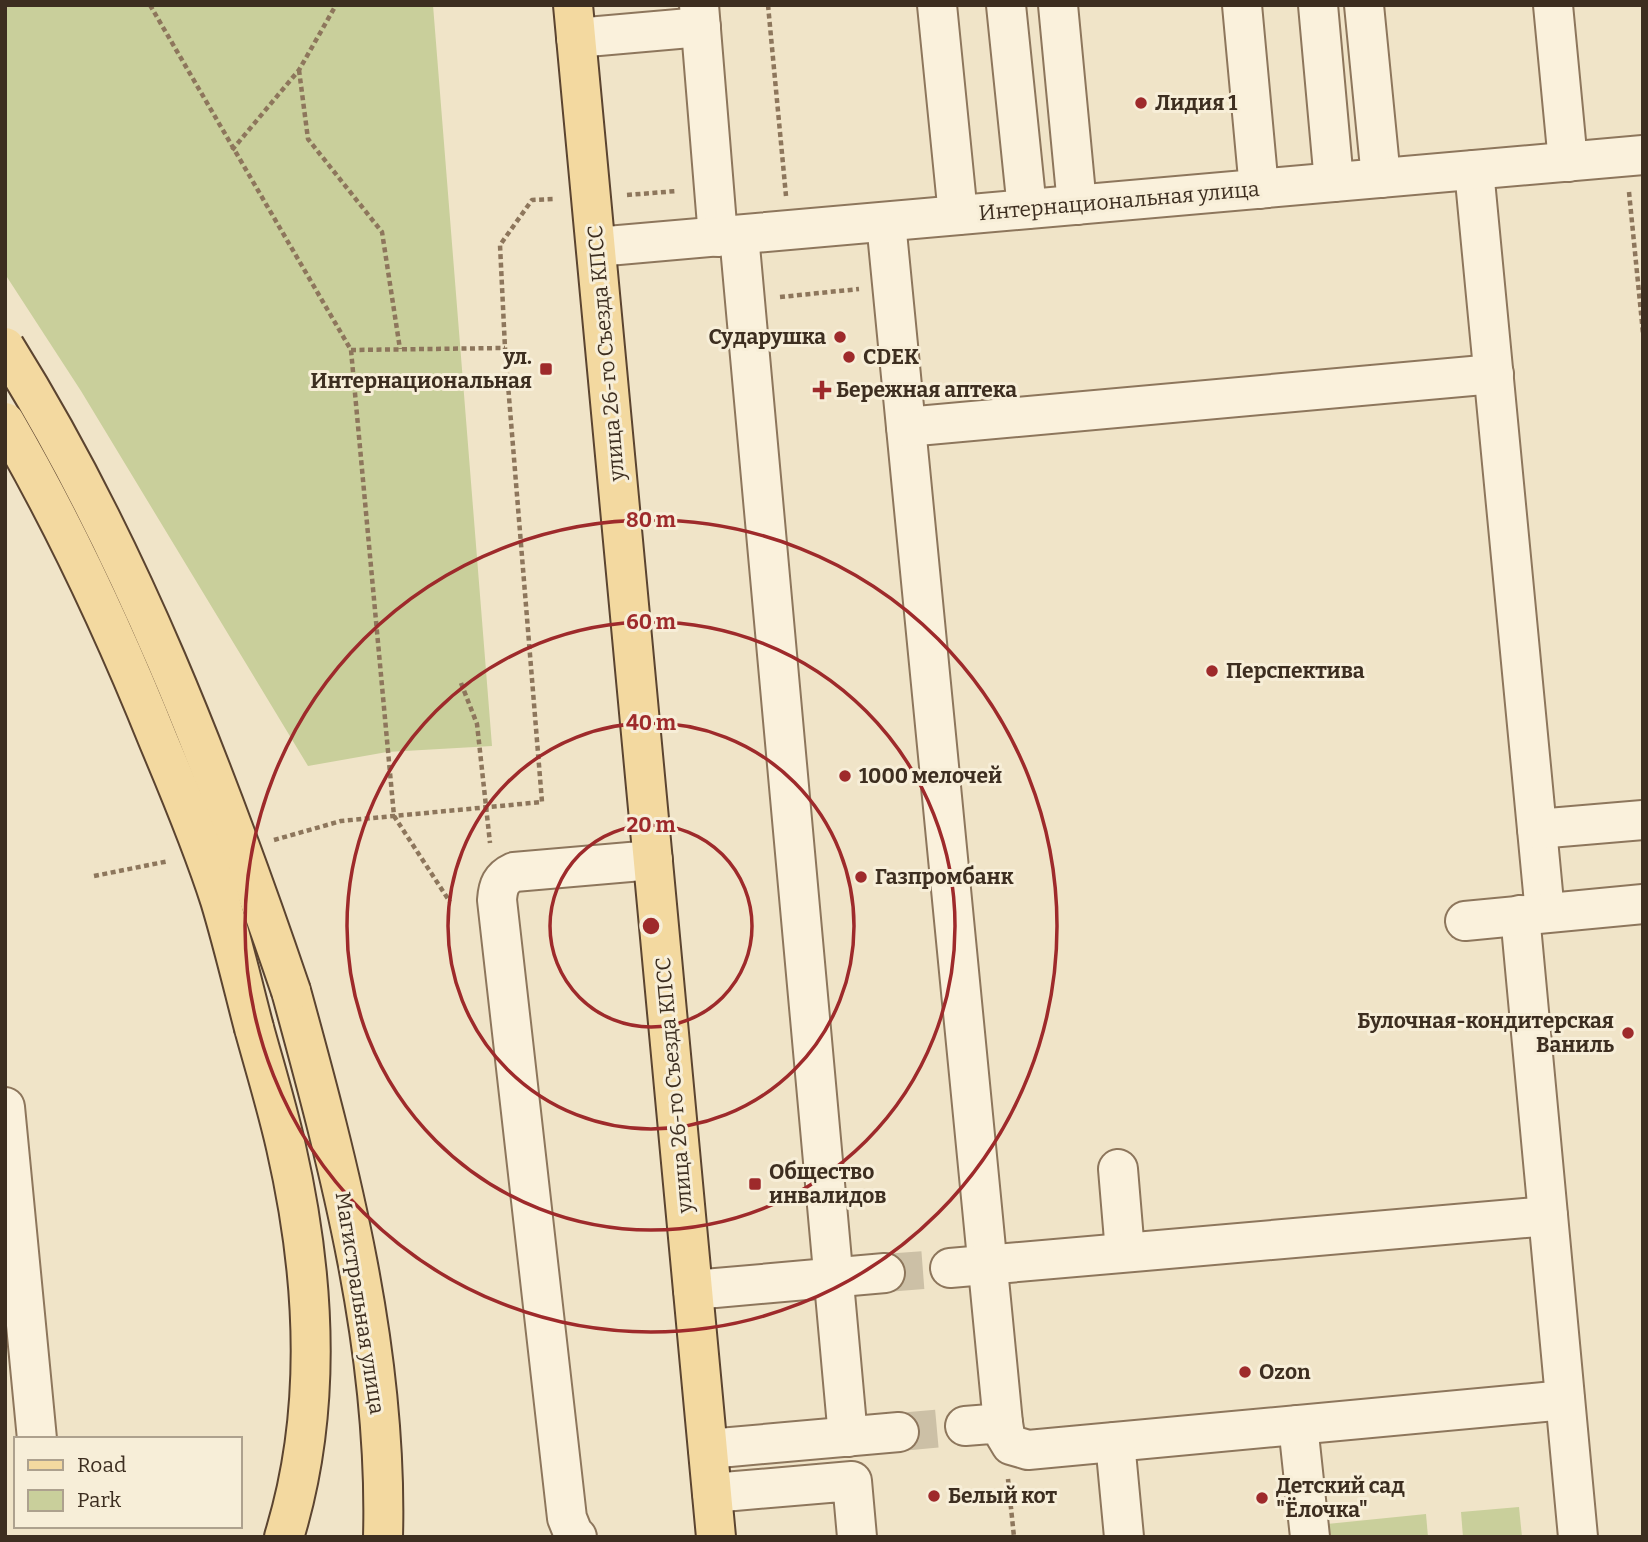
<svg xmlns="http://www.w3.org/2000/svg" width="1648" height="1542" viewBox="0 0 1648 1542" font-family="Bitter,serif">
<rect width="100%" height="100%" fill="#f0e4c8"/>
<!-- green -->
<g fill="#c9cf9b">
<path d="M5,5H433L492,746L387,752L308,766L81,391L5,274Z"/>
<path d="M1519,1507L1522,1537H1463L1461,1512Z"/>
<path d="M1426,1514L1428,1537H1328L1327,1524Z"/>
</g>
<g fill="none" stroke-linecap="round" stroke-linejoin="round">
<!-- minor-tunnel -->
<g stroke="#ccc0a6" stroke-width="38" stroke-dasharray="38 19" stroke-linecap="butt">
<path d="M885,1273L950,1268"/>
<path d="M899,1432L965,1426"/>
</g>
<!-- minor casing -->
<g stroke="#8d765c" stroke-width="42">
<g id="minor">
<path d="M699,5L718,237"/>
<path d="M937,5L958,215"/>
<path d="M1006,5L1027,209"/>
<path d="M1058,5L1077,205"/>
<path d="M1242,5L1259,189"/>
<path d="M1318,5L1334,182"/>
<path d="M1364,5L1381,178"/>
<path d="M1553,5L1568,162"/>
<path d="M576,38L701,27"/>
<path d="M1474,170L1545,913"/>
<path d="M886,222L1003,1423"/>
<path d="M739,235L848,1437"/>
<path d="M596,247L1643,155"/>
<path d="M906,427L1494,374"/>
<path d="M1537,829L1643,820"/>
<path d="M1520,915L1578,1537"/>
<path d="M1465,921L1643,904"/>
<path d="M5,1107L37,1439"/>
<path d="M1118,1169L1125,1252"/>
<path d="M950,1268L1548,1216"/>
<path d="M693,1290L885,1273"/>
<path d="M1298,1425L1310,1537"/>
<path d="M965,1426L1003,1423L1005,1435L1011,1445L1028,1450L1565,1400"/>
<path d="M1115,1442L1124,1537"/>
<path d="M708,1449L899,1432"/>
<path d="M712,1493L852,1481L857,1537"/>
<path d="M577,1537L573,1533L567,1518L497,900C498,886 501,878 514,872L653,860"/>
</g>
</g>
<!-- major casing -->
<g stroke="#5b4430" stroke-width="42">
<g id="major">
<path d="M573,5L716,1537"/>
<path d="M291,991C340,1169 388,1351 383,1537"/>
<path d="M254,1028C265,1068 277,1107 286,1147C315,1274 323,1411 284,1537"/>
</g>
</g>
<!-- path -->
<g stroke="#8d765c" stroke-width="4.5" stroke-dasharray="5 3.5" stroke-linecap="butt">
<path d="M150,5L351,350L394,816L450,902"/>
<path d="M768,5L786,196"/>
<path d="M299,70L308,139L382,232L400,349"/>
<path d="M232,150L299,70L336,5"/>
<path d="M1629,192L1643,333"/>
<path d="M627,195L677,191"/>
<path d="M780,297L859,289"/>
<path d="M351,350L505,348"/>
<path d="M461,683L477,724L490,843"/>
<path d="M274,840L341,821L542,802L505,348L500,245L532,200L555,199"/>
<path d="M94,876L169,861"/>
<path d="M1008,1479L1014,1537"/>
</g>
<!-- minor -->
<use href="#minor" stroke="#faf1dc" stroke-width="38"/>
<!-- major -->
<use href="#major" stroke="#f3d9a0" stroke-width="38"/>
<!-- major-bridge casing -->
<g stroke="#5b4430" stroke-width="42" stroke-linecap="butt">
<g id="major-bridge">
<path d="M5,347C130,547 215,768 291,991"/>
<path d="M5,422C66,527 114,630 159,742C181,794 203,847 220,900C233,943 243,986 254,1028"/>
</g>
</g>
<!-- major-bridge -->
<use href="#major-bridge" stroke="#f3d9a0" stroke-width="38"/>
</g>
<!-- distance rings -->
<g fill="none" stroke="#9e2a2b" stroke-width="3.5">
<circle cx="651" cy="926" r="101"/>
<circle cx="651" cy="926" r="203"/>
<circle cx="651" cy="926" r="304"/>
<circle cx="651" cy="926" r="406"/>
</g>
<!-- markers -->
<g fill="#9e2a2b" stroke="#f7eed8" stroke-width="2.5">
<circle cx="1141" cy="103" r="7"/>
<circle cx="840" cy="337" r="7"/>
<circle cx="849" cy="357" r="7"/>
<rect x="539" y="362" width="14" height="14" rx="3.5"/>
<path d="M818.5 379.5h7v7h7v7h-7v7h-7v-7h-7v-7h7z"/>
<circle cx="1212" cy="671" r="7"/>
<circle cx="845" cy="776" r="7"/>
<circle cx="861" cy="877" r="7"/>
<circle cx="1628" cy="1033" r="7"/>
<rect x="748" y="1177" width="14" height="14" rx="3.5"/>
<circle cx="1245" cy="1372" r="7"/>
<circle cx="934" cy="1496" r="7"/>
<circle cx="1262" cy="1498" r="7"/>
</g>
<g text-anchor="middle" stroke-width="6" stroke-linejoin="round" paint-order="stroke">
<!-- poi labels -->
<g font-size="21" font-weight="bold" fill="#3d2e20" stroke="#f7eed8" text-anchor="start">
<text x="1155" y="110">Лидия 1</text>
<text x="826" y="344" text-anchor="end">Сударушка</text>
<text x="532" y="364" text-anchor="end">ул.<tspan x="532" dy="24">Интернациональная</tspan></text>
<text x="863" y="364">CDEK</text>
<text x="836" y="397">Бережная аптека</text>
<text x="1226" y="678">Перспектива</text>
<text x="859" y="783">1000 мелочей</text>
<text x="875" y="884">Газпромбанк</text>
<text x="1614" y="1028" text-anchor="end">Булочная-кондитерская<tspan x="1614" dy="24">Ваниль</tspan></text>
<text x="769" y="1179">Общество<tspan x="769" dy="24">инвалидов</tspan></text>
<text x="1259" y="1379">Ozon</text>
<text x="1276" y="1493">Детский сад<tspan x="1276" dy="24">"Ёлочка"</tspan></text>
<text x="948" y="1503">Белый кот</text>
</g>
<!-- street labels -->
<g font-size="21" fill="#3d2e20" stroke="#f7eed8">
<text transform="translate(1119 201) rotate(-5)" y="7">Интернациональная улица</text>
<text transform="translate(606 353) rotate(-95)" y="7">улица 26-го Съезда КПСС</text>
<text transform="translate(674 1085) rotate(-95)" y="7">улица 26-го Съезда КПСС</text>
<text transform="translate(360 1303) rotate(81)" y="7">Магистральная улица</text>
</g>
</g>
<circle cx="651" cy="926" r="10" fill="#9e2a2b" stroke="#f7eed8" stroke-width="3.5"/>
<g font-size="21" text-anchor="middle" font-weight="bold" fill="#9e2a2b" stroke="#f7eed8" stroke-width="6" stroke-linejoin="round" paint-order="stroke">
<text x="651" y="527">80 m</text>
<text x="651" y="629">60 m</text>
<text x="651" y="730">40 m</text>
<text x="651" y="832">20 m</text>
</g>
<!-- border -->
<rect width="1648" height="1542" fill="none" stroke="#3d2e20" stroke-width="14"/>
<!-- legend -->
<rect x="14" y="1437" width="228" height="91" fill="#f7eed8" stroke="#ada18e" stroke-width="2"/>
<rect x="28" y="1460" width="35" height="10" fill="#f3d9a0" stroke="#ada18e" stroke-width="2"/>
<text x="77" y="1472" font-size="21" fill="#3d2e20">Road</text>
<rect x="28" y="1490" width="35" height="21" fill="#c9cf9b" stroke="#ada18e" stroke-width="2"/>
<text x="77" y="1507" font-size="21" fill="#3d2e20">Park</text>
</svg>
